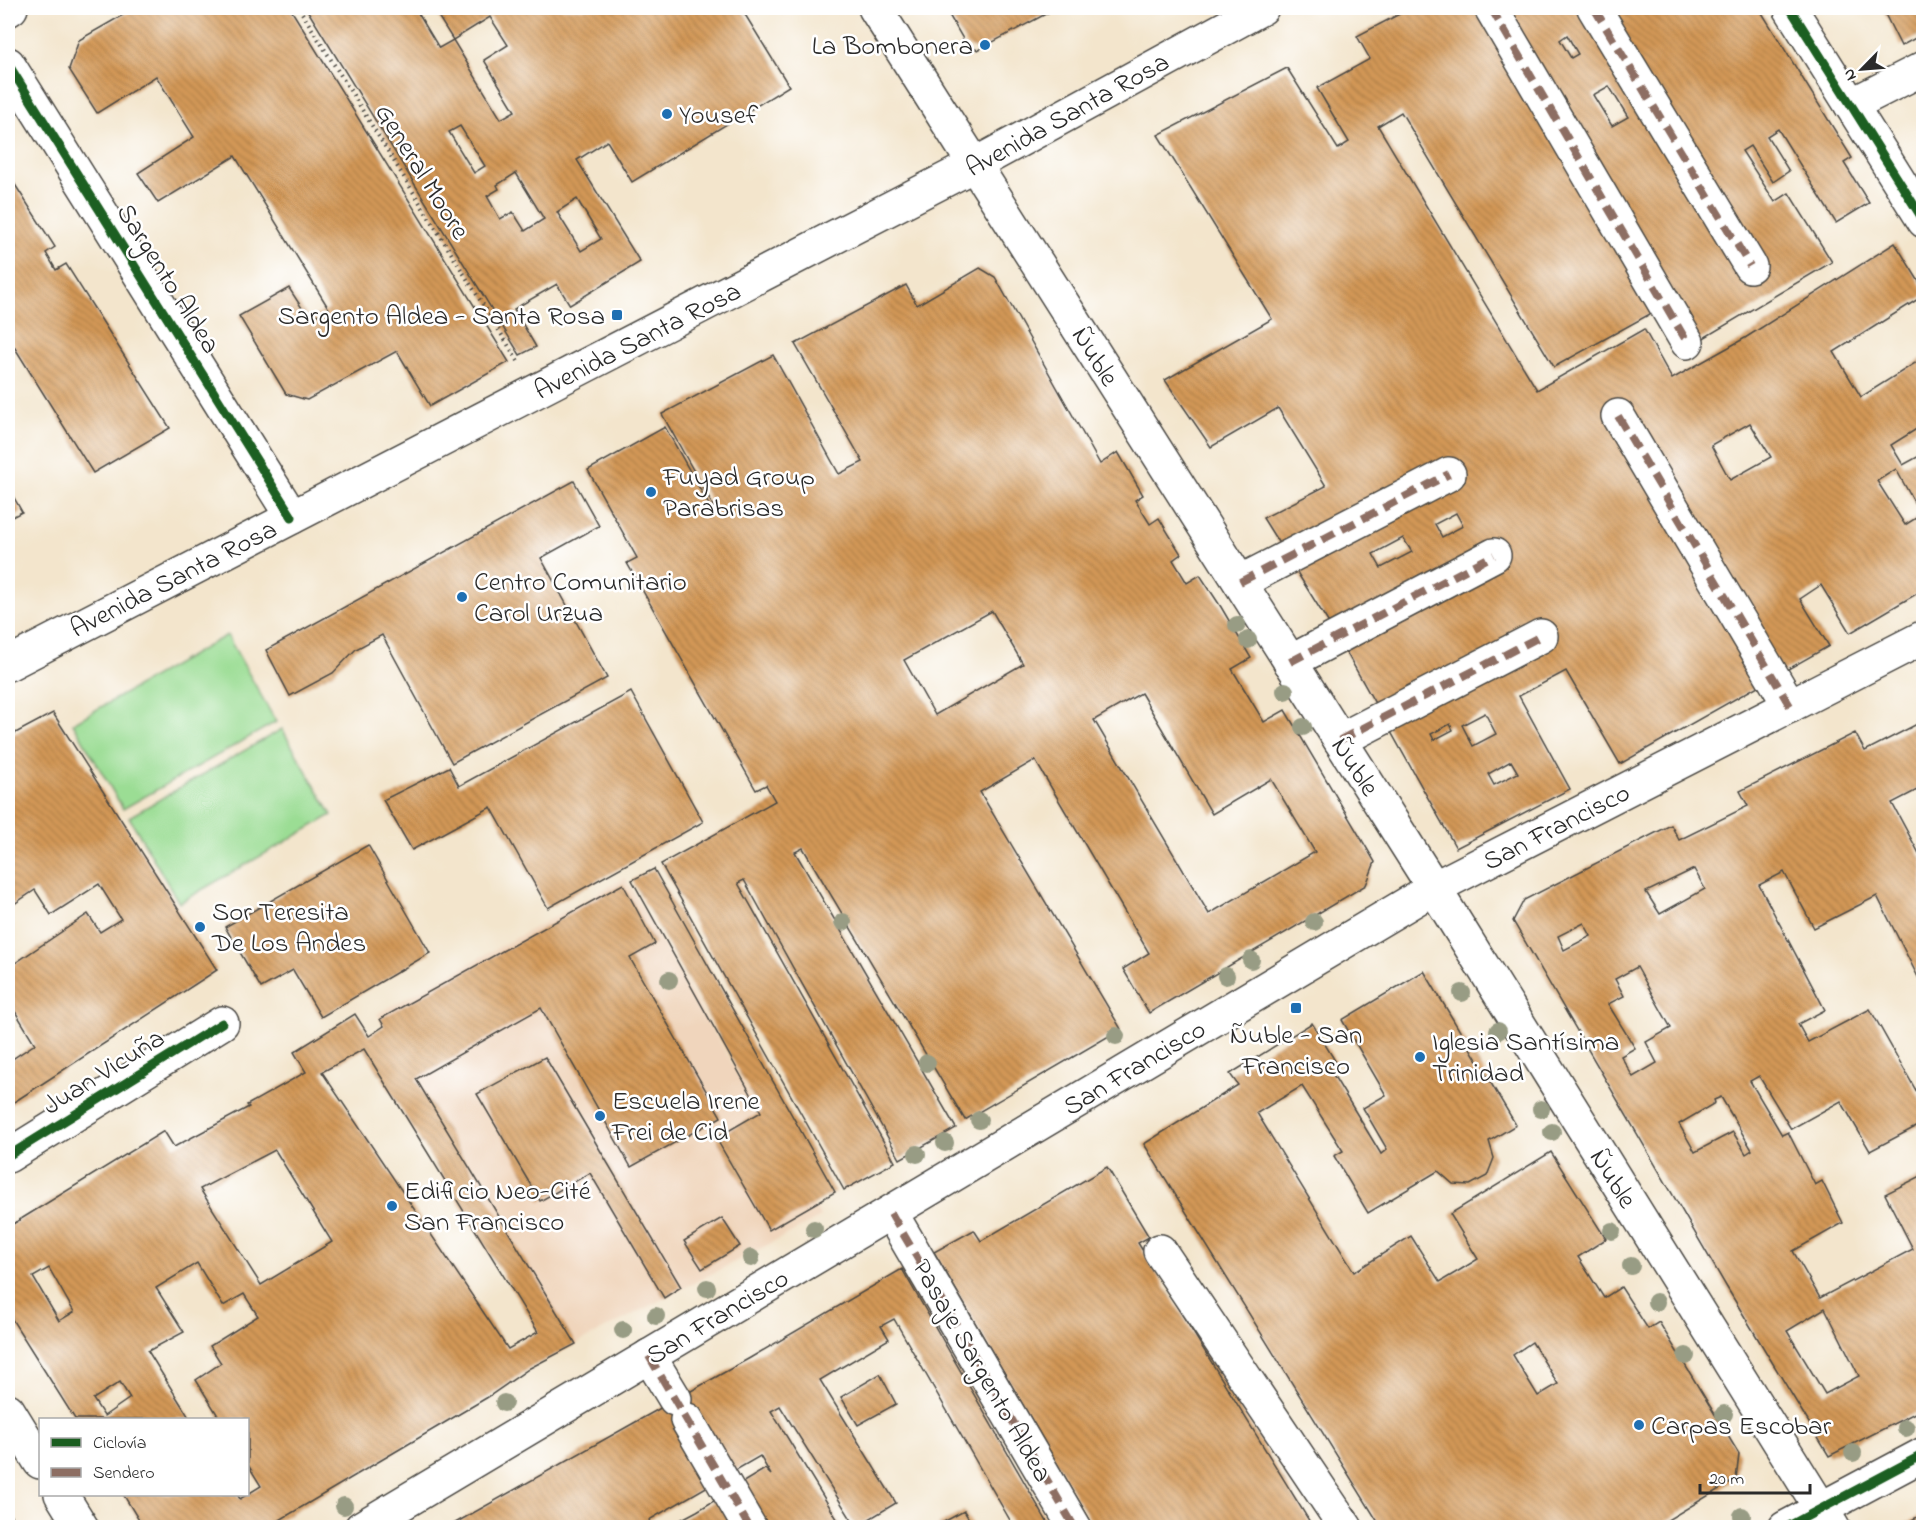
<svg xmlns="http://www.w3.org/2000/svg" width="1931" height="1535" viewBox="0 0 1931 1535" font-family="'Indie Flower',sans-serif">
<defs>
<pattern id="building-back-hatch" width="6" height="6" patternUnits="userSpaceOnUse" patternTransform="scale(1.5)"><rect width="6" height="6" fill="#d39856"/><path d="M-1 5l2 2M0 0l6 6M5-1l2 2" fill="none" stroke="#ab7c47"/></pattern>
</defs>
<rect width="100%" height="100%" fill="#fff"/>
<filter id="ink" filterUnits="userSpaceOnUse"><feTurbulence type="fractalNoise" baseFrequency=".0167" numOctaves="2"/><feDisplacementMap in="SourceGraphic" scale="12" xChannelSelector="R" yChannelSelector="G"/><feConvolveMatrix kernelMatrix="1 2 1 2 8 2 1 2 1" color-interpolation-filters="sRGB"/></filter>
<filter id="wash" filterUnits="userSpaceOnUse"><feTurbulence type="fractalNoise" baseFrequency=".008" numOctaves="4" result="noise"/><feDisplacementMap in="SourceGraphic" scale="24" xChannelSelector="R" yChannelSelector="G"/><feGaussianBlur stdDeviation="1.35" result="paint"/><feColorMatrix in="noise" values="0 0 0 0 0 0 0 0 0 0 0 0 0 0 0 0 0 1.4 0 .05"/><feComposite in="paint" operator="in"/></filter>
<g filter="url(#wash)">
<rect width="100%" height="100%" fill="#f3e5cc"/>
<!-- built -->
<path fill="#f0d5bc" d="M625,878L821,1217L576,1344L377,1014Z"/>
<!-- pitch -->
<g fill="#9bdd94" stroke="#638460" stroke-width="1.5">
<path d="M227,635L276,722L123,809L73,723Z"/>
<path d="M282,729L332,815L179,903L129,817Z"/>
</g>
<g id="blocks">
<!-- building -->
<g fill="url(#building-back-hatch)" fill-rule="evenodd">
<path d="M135,8H290L509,362L430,406L397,351L307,400L286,394L239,316L289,288L309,319L329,309L235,156L158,203L138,173L194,137L156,76L97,113L69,69L79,40Z"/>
<path d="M306,8H415L439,48L453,40L501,119L515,111L484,60L508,45L490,17L453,40L433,8H741L789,86L632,182L607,141L577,160L640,262L570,305L557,284L514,309L536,347L520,355ZM460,126L485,166L474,173L449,132ZM516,173L544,219L525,231L513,212L500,219L487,196L499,189L497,185ZM577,199L601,239L581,251L557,212Z"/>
<path d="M945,8H1057L978,50L967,46Z"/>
<path d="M1411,8L1434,10L1484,8L1661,308L1554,367L1401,112L1378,126L1537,390L1644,329L1672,379L1745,338L1895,243L1923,288V296L1834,352L1861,397L1923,358V425L1891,445L1903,465L1923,454V590L1850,633L1821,585L1800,599L1829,646L1620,764L1566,671L1519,696L1570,789L1456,848L1340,641L1263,518L1326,486L1278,408L1211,447L1165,380L1272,319L1158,135L1287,68L1338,149L1349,142L1317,88L1370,59L1357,36ZM1750,423L1771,457L1730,480L1711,445ZM1896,469L1921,515L1905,525L1877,481ZM1456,513L1463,526L1442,537L1435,524ZM1403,538L1412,552L1381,568L1373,554ZM1485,713L1496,734L1473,746L1462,725ZM1450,724L1453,730L1434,740L1431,734ZM1511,761L1518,773L1494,785L1488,774Z"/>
<path d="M1499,8H1759L1852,158L1844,163L1869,203L1836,223L1778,129L1767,136L1789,171L1773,182L1750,146L1742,151L1775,202L1789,193L1832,262L1697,342ZM1567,35L1578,54L1571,58L1560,40ZM1609,86L1628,117L1612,126L1593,95Z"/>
<path d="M1882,8H1923V34L1901,46Z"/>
<path d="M12,180L55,247L46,253L56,270L66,264L170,428L93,473L8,337V183Z"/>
<path d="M980,268L995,277L1100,464L1118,452L1143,495L1135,500L1150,524L1159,518L1181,554L1173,560L1187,583L1200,575L1221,607L1251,658L1232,669L1264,722L1285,710L1375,862L1366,885L1149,1013L1123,969L1149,953L1035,760L980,792L1121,1029L965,1120L803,848L795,852L956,1128L900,1159L744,880L738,883L895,1162L844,1190L661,864L775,801L766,785L756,790L627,563L637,558L588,470L665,427L714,514L717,513L662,414L773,355L839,474L863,462L795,344L906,285L917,305ZM992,611L1023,664L935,715L904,660ZM1141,693L1212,814L1271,779L1315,852L1209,914L1094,720Z"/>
<path d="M574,481L599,526L541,558L607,678L452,763L382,635L356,649L333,673L290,696L266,650Z"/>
<path d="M8,487L22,512L8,519Z"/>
<path d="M631,692L703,822L548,908L491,807L412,850L383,800L449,767L459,786Z"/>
<path d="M53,713L217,970L8,1106V1062L35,1044L8,1000V968L88,914L100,932L121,919L99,884L51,915L35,890L8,908V737Z"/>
<path d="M1923,721V787L1892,803L1923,861V987L1877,896L1814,928L1784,872L1759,885L1825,1010L1798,1024L1808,1042L1870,1009L1923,1103V1123L1870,1151L1841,1101L1791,1129L1759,1076L1750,1081L1782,1135L1788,1132L1815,1185L1822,1181L1843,1223L1793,1251L1820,1298L1913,1249L1885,1194L1923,1175V1409L1829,1456L1726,1286L1513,921L1524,900L1671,825L1679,840L1748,806L1740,791L1855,733L1865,751ZM1694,869L1705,889L1660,914L1646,892ZM1584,923L1591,936L1564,950L1558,936ZM1637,967L1671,1028L1646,1042L1657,1063L1633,1077L1621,1056L1635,1048L1608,1004L1624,996L1615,979ZM1721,1097L1752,1150L1746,1154L1733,1132L1695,1152L1679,1124L1715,1103L1714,1100ZM1825,1308L1859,1376L1825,1394L1787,1331Z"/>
<path d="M368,845L430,953L321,1017L293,970L261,988L225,927Z"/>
<path d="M654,869L835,1192L769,1230L716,1138L761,1112L632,880Z"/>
<path d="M623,884L655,944L630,958L721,1117L631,1167L541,1008L416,1079L576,1344L530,1368L488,1397L268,1527H143L123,1494H237L240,1499L261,1486L248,1465V1419H220L196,1380L221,1363L210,1346L258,1316L244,1294L223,1306L197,1263L156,1288L184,1332L148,1351L190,1419H75L8,1313V1227L164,1131L174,1147L249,1107L247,1105L306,1072L294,1052L355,1014L369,1036L384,1026L380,1019ZM364,1049L538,1332L508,1349L322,1072ZM275,1150L332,1242L261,1285L200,1189ZM49,1268L74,1312L59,1321L33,1277ZM120,1382L130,1398L104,1416L93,1399Z"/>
<path d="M1424,971L1516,1125L1489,1141L1494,1158L1487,1176L1470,1185L1453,1184L1438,1171L1368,1213L1334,1156L1343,1151L1302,1086L1257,1113L1354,1272L1411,1236L1440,1282L1460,1270L1478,1259L1450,1214L1551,1152L1606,1239L1578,1257L1604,1298L1621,1287L1648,1329L1659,1322L1739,1454L1736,1479L1656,1527H1381L1144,1144L1238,1085L1230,1074L1312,1023L1337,1064L1329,1068L1381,1154L1387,1149L1363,1108L1386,1095L1342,1020ZM1532,1342L1558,1384L1538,1396L1513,1355Z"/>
<path d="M545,1057L681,1287L664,1298L590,1173L540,1201L477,1094Z"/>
<path d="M1107,1167L1149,1237L1138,1243L1313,1527H1094L934,1252L974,1230L981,1241Z"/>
<path d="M722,1218L740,1246L702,1269L684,1241Z"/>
<path d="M902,1269L1050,1527H1014L894,1319L881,1326L889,1339L820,1380L896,1503L856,1527L780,1406L771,1411L842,1527H759L735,1487L765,1469L771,1475L760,1456L649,1520L653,1527H448L750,1358Z"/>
<path d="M880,1374L896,1404L858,1425L841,1397Z"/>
<path d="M727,1493L747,1527H667L697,1511Z"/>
<path d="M8,1510L19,1527H8Z"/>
<path d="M964,1511L974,1527H940L938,1525Z"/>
<path d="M1923,1514V1527H1901L1902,1525Z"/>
</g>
</g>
</g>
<g filter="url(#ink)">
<use href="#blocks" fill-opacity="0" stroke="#494743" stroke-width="1.5"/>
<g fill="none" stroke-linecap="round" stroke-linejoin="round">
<!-- minor casing -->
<g stroke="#494743" stroke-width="36">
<g id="minor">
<path d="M1491,8L1687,342"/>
<path d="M1594,8L1750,266"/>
<path d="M1790,8L1924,221"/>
<path d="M8,10L11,8"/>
<path d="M8,64L292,517"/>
<path d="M1851,105L1924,68"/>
<path d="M1618,416L1790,706"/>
<path d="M1240,582L1449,474"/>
<path d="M1290,662L1494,555"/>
<path d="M1340,740L1541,636"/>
<path d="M8,1156L222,1023"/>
<path d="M891,1213L1075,1528"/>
<path d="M1160,1251L1346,1528"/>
<path d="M649,1356L675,1399"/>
<path d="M8,1410L40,1462"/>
<path d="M687,1420L750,1528"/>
<path d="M61,1494L82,1528"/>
<path d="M1785,1528L1924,1454"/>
</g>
</g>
<!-- major casing -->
<g stroke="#494743" stroke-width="36">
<g id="major">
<path d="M875,8L1434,888L1833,1528"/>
<path d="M8,664L974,165L1262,8"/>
<path d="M361,1528L1434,888L1924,637"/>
</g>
</g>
<!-- path -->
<path stroke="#494743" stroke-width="4" stroke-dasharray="1.5 4.5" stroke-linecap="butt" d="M299,8L518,361"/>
<!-- minor -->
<use href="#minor" stroke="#fff" stroke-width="33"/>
<!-- major -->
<use href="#major" stroke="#fff" stroke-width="33"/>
<!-- quiet -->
<g stroke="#8d6e63" stroke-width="8" stroke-dasharray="15 8" stroke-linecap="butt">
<path d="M1491,8L1687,342"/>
<path d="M1594,8L1750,266"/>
<path d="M1618,416L1790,706"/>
<path d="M1240,582L1449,474"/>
<path d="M1290,662L1494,555"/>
<path d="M1340,740L1541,636"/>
<path d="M891,1213L1075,1528"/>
<path d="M649,1356L750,1528"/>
</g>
<!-- cycleway casing -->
<g stroke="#fff" stroke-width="13">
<g id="cycleway">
<path d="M1790,8L1924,221"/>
<path d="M8,64L292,517"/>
<path d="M8,1156L222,1023"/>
<path d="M1785,1528L1924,1454"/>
</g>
</g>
<!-- cycleway -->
<use href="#cycleway" stroke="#1b5e20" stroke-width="9"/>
</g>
<!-- trees -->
<g fill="#989c84">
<circle cx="1237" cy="625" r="9"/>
<circle cx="1248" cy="640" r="9"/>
<circle cx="1285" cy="691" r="9"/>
<circle cx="1303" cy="727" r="9"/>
<circle cx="843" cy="922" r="9"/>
<circle cx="1314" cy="922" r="9"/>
<circle cx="1251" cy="960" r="9"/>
<circle cx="1226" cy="976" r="9"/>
<circle cx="669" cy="980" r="9"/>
<circle cx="1462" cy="993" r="9"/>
<circle cx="1498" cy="1031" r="9"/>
<circle cx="1116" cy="1036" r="9"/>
<circle cx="927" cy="1063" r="9"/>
<circle cx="1541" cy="1109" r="9"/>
<circle cx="979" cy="1120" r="9"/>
<circle cx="1552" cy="1132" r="9"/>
<circle cx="945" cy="1143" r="9"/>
<circle cx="917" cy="1154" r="9"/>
<circle cx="814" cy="1229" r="9"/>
<circle cx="1612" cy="1231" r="9"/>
<circle cx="751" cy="1258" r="9"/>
<circle cx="1631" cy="1266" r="9"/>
<circle cx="707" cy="1288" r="9"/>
<circle cx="1656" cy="1302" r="9"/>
<circle cx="656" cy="1316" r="9"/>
<circle cx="623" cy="1330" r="9"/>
<circle cx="1686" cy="1356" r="9"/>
<circle cx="504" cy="1403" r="9"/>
<circle cx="1724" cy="1414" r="9"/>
<circle cx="1906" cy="1428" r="9"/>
<circle cx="1853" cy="1453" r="9"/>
<circle cx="344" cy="1506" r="9"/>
<circle cx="1742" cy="1516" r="9"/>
</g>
</g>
<!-- markers -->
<g fill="#1f6fb2" stroke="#fff" stroke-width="2">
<circle cx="985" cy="45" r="6"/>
<circle cx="667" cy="114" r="6"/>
<rect x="611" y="309" width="12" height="12" rx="3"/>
<circle cx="651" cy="492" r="6"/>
<circle cx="462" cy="597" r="6"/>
<circle cx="200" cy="927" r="6"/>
<rect x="1290" y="1002" width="12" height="12" rx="3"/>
<circle cx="1420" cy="1057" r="6"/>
<circle cx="600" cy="1116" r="6"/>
<circle cx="392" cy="1206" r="6"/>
<circle cx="1639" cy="1425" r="6"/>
</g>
<g text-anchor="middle" stroke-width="5" stroke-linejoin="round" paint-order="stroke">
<!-- poi labels -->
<g font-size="27" fill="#2b2b2b" stroke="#fff" text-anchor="start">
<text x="973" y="54" text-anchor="end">La Bombonera</text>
<text x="679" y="123">Yousef</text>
<text x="605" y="324" text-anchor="end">Sargento Aldea - Santa Rosa</text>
<text x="663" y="485">Fuyad Group<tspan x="663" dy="31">Parabrisas</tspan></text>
<text x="474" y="590">Centro Comunitario<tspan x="474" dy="31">Carol Urzua</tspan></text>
<text x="212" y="920">Sor Teresita<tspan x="212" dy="31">De Los Andes</tspan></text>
<text x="1296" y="1043" text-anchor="middle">Ñuble - San<tspan x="1296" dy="31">Francisco</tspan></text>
<text x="1432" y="1050">Iglesia Santísima<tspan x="1432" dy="31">Trinidad</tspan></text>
<text x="612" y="1109">Escuela Irene<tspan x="612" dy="31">Frei de Cid</tspan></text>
<text x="404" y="1199">Edificio Neo-Cité<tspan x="404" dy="31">San Francisco</tspan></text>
<text x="1651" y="1434">Carpas Escobar</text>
</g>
<!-- street labels -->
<g font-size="27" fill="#2b2b2b" stroke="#fff">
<text transform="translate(1067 114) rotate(-29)" y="9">Avenida Santa Rosa</text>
<text transform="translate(423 171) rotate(58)" y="9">General Moore</text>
<text transform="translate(169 278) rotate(58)" y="9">Sargento Aldea</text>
<text transform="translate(637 340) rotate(-27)" y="9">Avenida Santa Rosa</text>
<text transform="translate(1096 356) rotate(58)" y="9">Ñuble</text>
<text transform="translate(173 578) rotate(-27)" y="9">Avenida Santa Rosa</text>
<text transform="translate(1356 766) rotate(57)" y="9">Ñuble</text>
<text transform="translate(1556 826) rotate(-27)" y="9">San Francisco</text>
<text transform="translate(1134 1067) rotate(-31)" y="9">San Francisco</text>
<text transform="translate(103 1071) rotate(-32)" y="9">Juan Vicuña</text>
<text transform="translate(1614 1178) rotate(58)" y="9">Ñuble</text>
<text transform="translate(717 1316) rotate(-31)" y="9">San Francisco</text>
<text transform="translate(983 1370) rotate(60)" y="9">Pasaje Sargento Aldea</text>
</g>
</g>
<!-- margin -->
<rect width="1931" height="1535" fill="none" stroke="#fff" stroke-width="30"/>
<!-- legend -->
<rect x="39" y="1418" width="210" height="78" fill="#ffffff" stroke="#aaaaaa" stroke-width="1.5"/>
<rect x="51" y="1438" width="30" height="9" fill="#1b5e20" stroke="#aaaaaa" stroke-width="1.5"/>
<text x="93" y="1448" font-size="18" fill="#2b2b2b">Ciclovía</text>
<rect x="51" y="1468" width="30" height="9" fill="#8d6e63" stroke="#aaaaaa" stroke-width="1.5"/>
<text x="93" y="1478" font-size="18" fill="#2b2b2b">Sendero</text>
<!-- north arrow -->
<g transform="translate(1862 69) rotate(245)" stroke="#ffffff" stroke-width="4.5" paint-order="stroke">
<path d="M0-4.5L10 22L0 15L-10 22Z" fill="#2b2b2b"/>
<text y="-9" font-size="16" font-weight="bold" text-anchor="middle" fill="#2b2b2b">N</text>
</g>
<!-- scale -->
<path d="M1700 1484v9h110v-9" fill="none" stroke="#2b2b2b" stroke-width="3"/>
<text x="1709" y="1484" font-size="18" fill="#2b2b2b" stroke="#ffffff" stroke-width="4.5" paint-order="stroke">20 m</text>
</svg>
